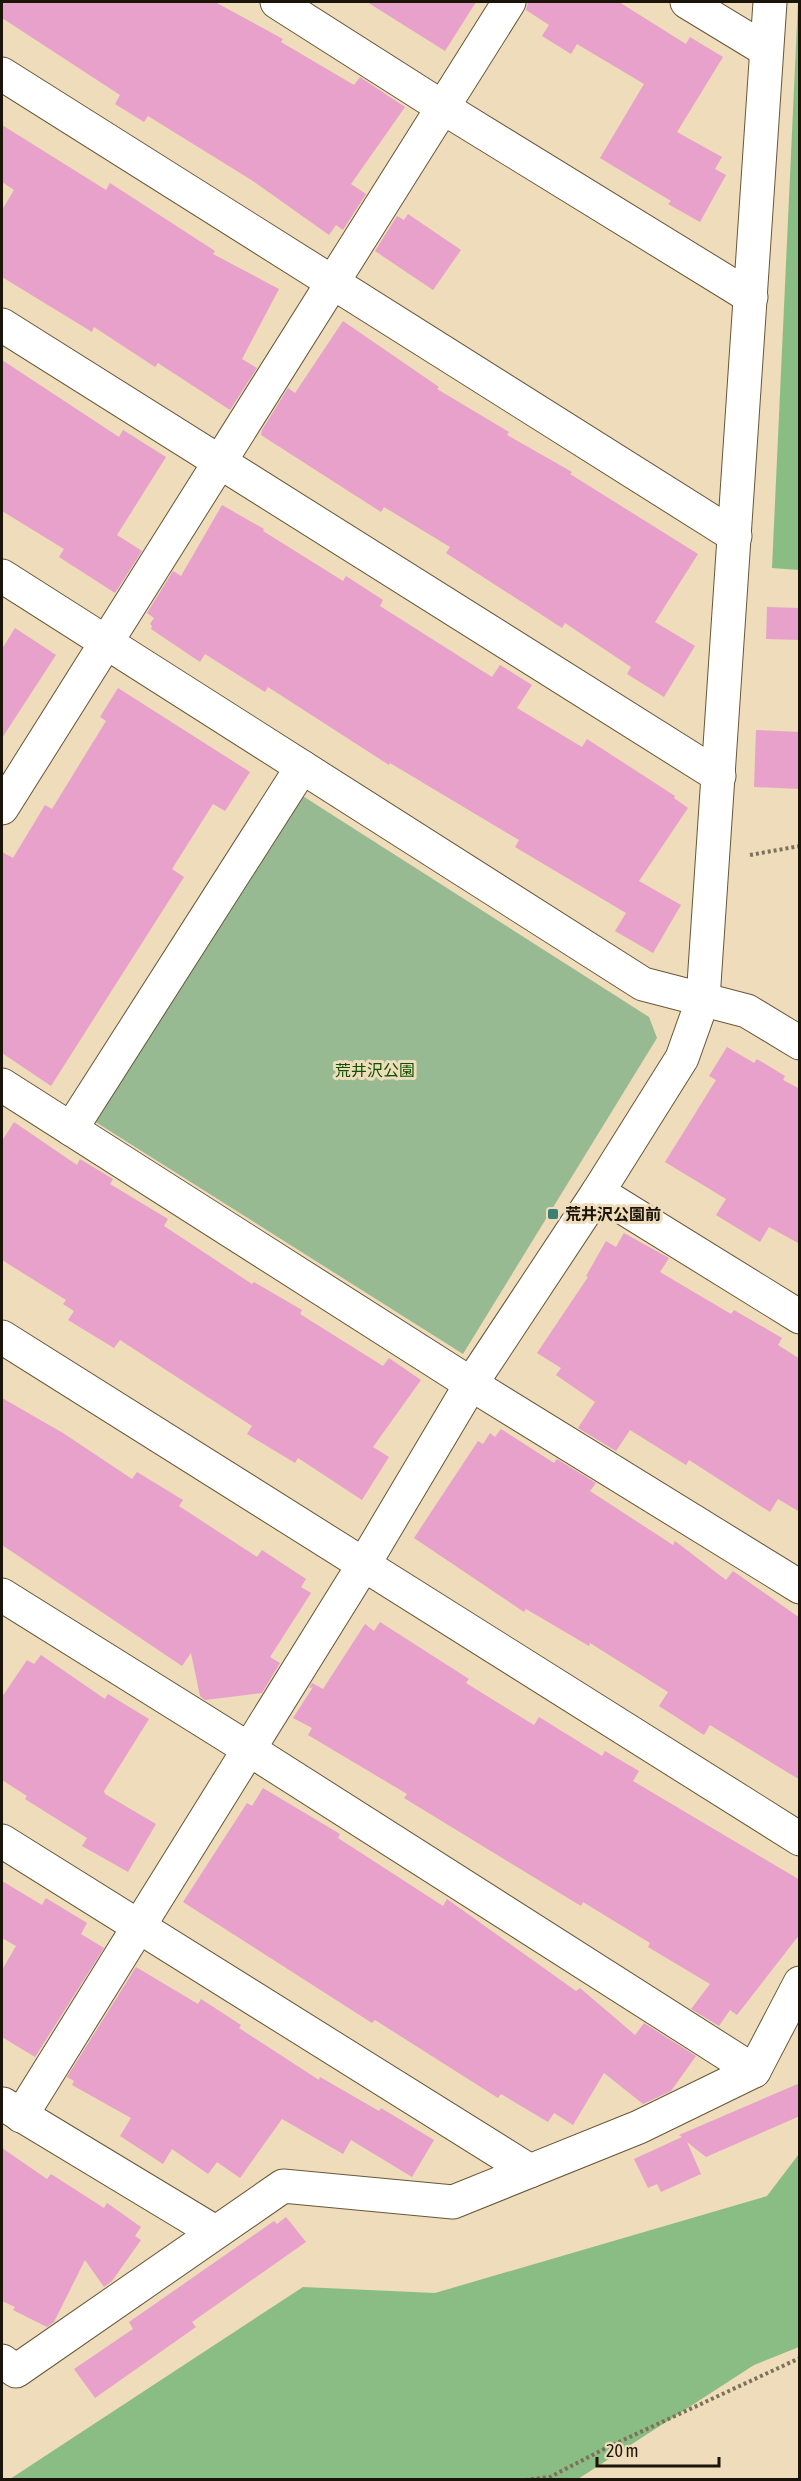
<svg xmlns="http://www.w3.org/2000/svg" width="801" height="2481" viewBox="0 0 801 2481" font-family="'Asap Condensed','Noto Sans JP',sans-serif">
<rect width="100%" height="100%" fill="#efdcba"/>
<!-- green -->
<path fill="#98ba93" d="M298,793L649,1017L657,1038L463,1354L94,1121Z"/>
<!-- forest -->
<g fill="#8abd83">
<path d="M798,2H800L799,570L772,568Z"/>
<path d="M799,2154V2347L754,2365L578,2479H10L303,2287L435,2293L767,2196Z"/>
</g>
<!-- building -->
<g fill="#e7a1ca">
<path d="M2,2H215L283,39L281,42L354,85L360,77L405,107L351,184L366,194L343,230L336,225L329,235L253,181L148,116L144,122L115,104L120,95L2,18Z"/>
<path d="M367,2H476L445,51Z"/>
<path d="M528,2H619L686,44L690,37L723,57L677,132L722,157L715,169L726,175L700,222L668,204L671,201L600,158L644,84L577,44L571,54L542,36L549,25L526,10Z"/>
<path d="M2,125L106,190L110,183L215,251L213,254L279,289L242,359L257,368L230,410L158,363L155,367L94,327L92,332L2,277V210L14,190L2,182Z"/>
<path d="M408,214L461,250L433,290L375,251L397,216L404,220Z"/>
<path d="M343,321L439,387L437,389L509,432L507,435L572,472L570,474L698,554L655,622L695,646L664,697L627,674L631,667L565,623L562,628L446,553L450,547L384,507L381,512L261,435L262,430L288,388L295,393Z"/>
<path d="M2,360L119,437L123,430L166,457L117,535L142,551L115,593L59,557L64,549L2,511Z"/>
<path d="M222,505L264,529L263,531L343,581L346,576L383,600L380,606L492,677L500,665L532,685L517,708L582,747L587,739L675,796L674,798L688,808L639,881L681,905L653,953L615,931L626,913L515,847L519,840L390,763L389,765L268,687L265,692L205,654L200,662L151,629L152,626L150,624L154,618L147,613L173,571L181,576Z"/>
<path d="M767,607L800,608V640L766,639Z"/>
<path d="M15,628L56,655L2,738V649Z"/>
<path d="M118,688L250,772L225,811L213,804L172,869L184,877L51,1086L2,1053V852L13,858L45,805L52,809L106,721L100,717Z"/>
<path d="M756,730L800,732V789L754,787Z"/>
<path d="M727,1047L754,1063L757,1059L785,1076L783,1080L800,1089V1244L769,1227L760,1242L716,1215L726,1199L665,1162L716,1080L709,1076Z"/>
<path d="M14,1122L77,1165L80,1159L113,1179L110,1184L168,1219L164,1226L252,1284L254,1282L302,1310L300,1314L383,1366L389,1358L421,1380L373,1447L389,1457L362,1500L298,1458L295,1463L247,1434L252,1426L120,1340L114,1348L68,1320L74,1311L63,1304L66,1300L2,1260V1141Z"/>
<path d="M624,1233L669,1258L660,1272L731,1314L734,1310L782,1338L778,1345L800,1359V1512L778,1499L770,1512L689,1460L686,1465L630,1430L616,1451L578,1428L595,1402L556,1375L561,1368L537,1353L588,1277L586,1276L606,1241L616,1247Z"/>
<path d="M2,1398L63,1433L132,1479L137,1472L183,1500L179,1506L257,1557L262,1550L306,1579L301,1587L311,1593L270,1657L280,1663L262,1693L205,1700L200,1696L191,1653L182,1666L2,1545Z"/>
<path d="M501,1429L554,1463L557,1459L596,1483L590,1491L673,1545L675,1541L726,1580L733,1571L800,1618V1780L710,1725L704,1735L659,1706L668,1692L590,1643L589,1646L526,1609L524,1612L414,1538L478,1441L483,1444L490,1433L495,1437Z"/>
<path d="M380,1622L469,1679L466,1683L534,1725L539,1717L602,1756L605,1751L639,1771L633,1781L800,1880V1934L737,2015L730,2010L719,2026L691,2009L710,1984L648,1947L650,1943L583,1902L581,1906L404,1798L407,1794L308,1735L312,1728L293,1718L313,1687L309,1688L312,1683L323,1689L365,1624L374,1631Z"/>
<path d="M41,1655L105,1699L108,1694L149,1719L104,1791L105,1794L156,1824L128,1872L82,1846L87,1838L25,1799L27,1796L2,1780V1697L27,1660L34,1664Z"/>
<path d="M263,1788L340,1834L338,1838L443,1906L447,1899L576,1991L580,1988L635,2035L644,2023L696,2056L671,2091L643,2104L604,2073L573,2125L554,2113L548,2122L501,2094L498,2098L375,2020L372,2023L183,1902L247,1803L252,1806Z"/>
<path d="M2,1881L42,1905L46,1898L87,1923L81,1934L104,1948L35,2057L2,2037V1970L16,1946L2,1938Z"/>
<path d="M136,1967L198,2004L201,1999L241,2025L239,2028L319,2080L320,2077L379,2111L381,2108L434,2140L412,2177L351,2140L343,2154L282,2119L240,2178L217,2162L208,2174L172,2149L163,2164L120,2136L131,2118L72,2085L74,2081L67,2077Z"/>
<path d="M800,2083V2116L706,2157L687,2142L701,2174L661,2192L657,2184L648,2188L634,2159L682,2137L679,2135Z"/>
<path d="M2,2148L47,2179L51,2174L104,2208L107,2203L141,2227L135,2236L141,2240L112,2281L104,2287L85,2260L54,2322L47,2327L13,2310L15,2307L2,2301Z"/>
<path d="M286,2217L306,2242L192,2322L196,2327L95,2398L74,2369L133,2329L129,2322L274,2221L277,2224Z"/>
</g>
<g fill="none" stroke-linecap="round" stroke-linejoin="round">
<!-- minor casing -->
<g stroke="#675739" stroke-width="35">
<g id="minor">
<path d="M277,2L442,107L751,297"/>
<path d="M687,2L766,50"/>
<path d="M2,74L735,536"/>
<path d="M2,325L719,776"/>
<path d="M2,576L643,984L747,1011L800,1043"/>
<path d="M2,808L509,2"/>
<path d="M2,1085L471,1384L800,1587"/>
<path d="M71,1129L302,767"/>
<path d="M598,1192L800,1317"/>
<path d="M2,1337L800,1839"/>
<path d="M2,1595L247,1748L754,2071"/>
<path d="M2,1841L530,2171"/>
<path d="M3,2104L215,2232"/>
<path d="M21,2116L364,1564L471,1384L598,1192L682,1058L703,999L770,2"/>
<path d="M2,2361L16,2371L283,2186L453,2202L639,2127L754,2071L800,1983"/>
</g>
</g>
<!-- path -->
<g stroke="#7e715b" stroke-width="4" stroke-dasharray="3 3" stroke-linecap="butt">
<path d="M750,855L800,846"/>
<path d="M525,2480L550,2477L606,2448L800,2358"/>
</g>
<!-- minor -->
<use href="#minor" stroke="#fff" stroke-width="33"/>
</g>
<!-- markers -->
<rect fill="#3b8074" stroke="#efdcba" stroke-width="2" x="547" y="1208" width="12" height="12" rx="3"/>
<g text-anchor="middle" stroke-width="6" stroke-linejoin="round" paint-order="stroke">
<!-- park labels -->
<g font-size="16" fill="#085200" stroke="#efdcba">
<text x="375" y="1076">荒井沢公園</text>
</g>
<!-- poi labels -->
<g font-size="16" font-weight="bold" fill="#1b1408" stroke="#efdcba" text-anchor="start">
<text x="565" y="1220">荒井沢公園前</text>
</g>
</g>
<!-- border -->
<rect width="801" height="2481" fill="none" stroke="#1b1408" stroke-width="6"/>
<!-- scale -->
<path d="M597 2457v9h122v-9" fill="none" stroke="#1b1408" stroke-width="3"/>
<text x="606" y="2457" font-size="18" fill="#1b1408" stroke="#efdcba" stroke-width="4.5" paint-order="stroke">20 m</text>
</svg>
